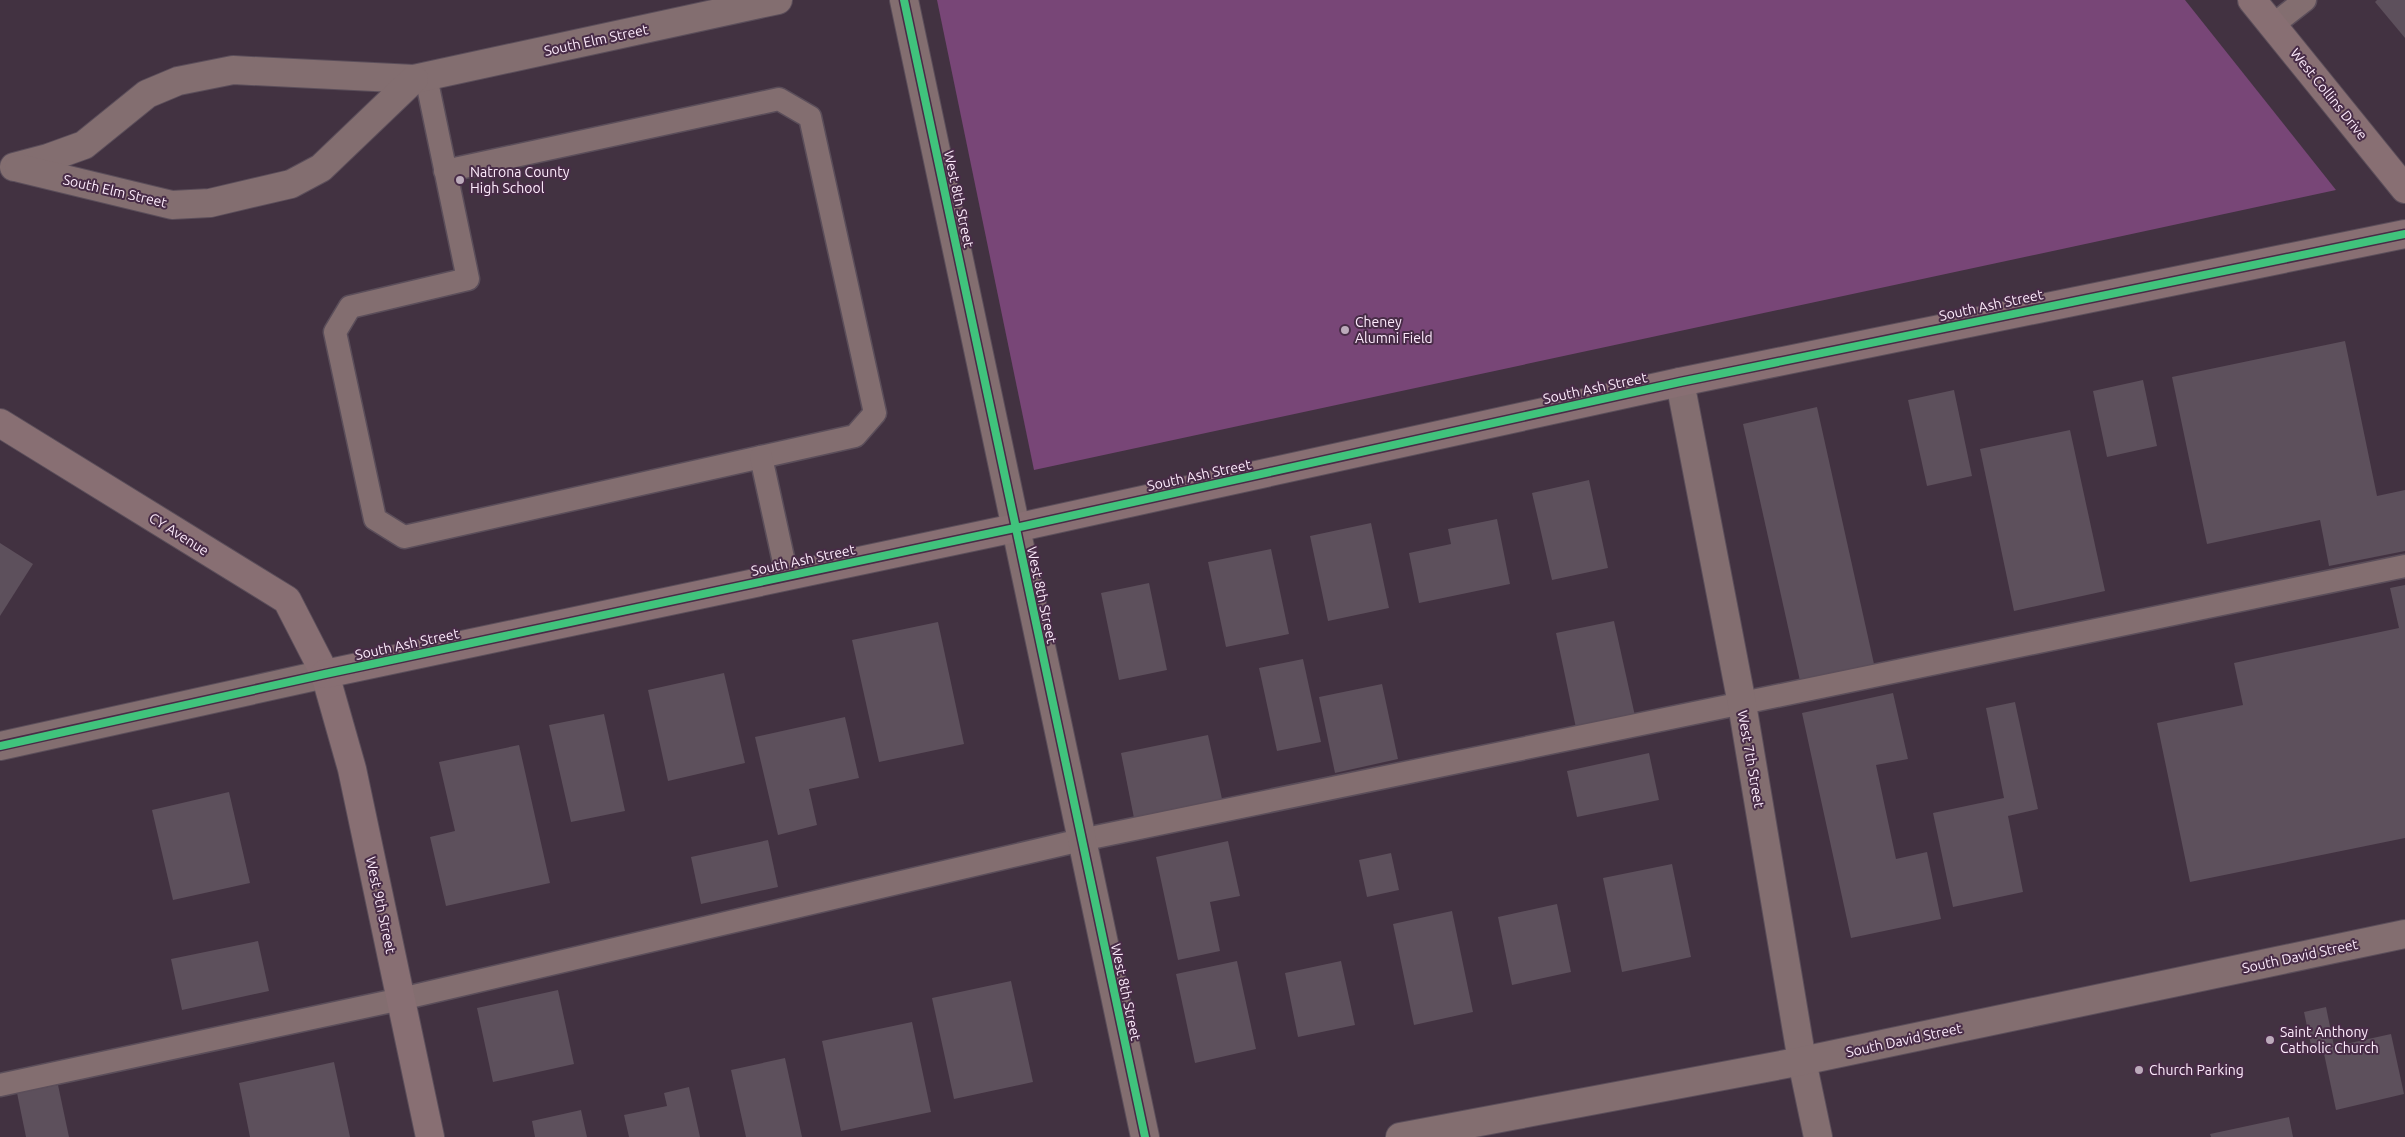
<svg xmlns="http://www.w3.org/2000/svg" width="2405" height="1137" viewBox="0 0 2405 1137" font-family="Ubuntu,sans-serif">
<rect width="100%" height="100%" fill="#423241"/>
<!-- green -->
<path fill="#784677" d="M937,0H2185L2336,190L1034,470Z"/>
<!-- building -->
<g fill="#5d505c">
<path d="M2377,0H2405V38L2375,2Z"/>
<path d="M2345,341L2377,496L2405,490V551L2329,566L2320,520L2207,544L2172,377Z"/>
<path d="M2143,380L2157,446L2107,457L2093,391Z"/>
<path d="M1954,390L1972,476L1927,486L1908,400Z"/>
<path d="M1817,407L1874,664L1800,681L1743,424Z"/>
<path d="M2070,430L2105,591L2014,611L1980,449Z"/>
<path d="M1589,480L1608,568L1552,580L1532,493Z"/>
<path d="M1497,519L1510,584L1419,603L1409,553L1451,544L1448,529Z"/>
<path d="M1371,523L1389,608L1328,621L1310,536Z"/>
<path d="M0,543L33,564L0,616Z"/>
<path d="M1271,549L1289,634L1226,647L1208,562Z"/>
<path d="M1149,583L1167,670L1119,680L1101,593Z"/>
<path d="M2405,585V838L2190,882L2157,723L2243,705L2234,663L2399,628L2390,588Z"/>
<path d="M1614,621L1635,716L1576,728L1556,633Z"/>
<path d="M938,622L964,744L879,762L852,640Z"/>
<path d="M1303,659L1321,742L1277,751L1259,668Z"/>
<path d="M724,673L745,763L668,781L648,690Z"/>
<path d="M1382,684L1398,759L1335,773L1319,697Z"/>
<path d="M1893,693L1908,759L1876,765L1896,859L1927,852L1941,919L1851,938L1802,713Z"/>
<path d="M2015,702L2038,809L2008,816L2023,892L1953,907L1933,813L2004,798L1986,708Z"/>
<path d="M604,714L625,811L571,822L549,725Z"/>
<path d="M845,717L859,778L809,789L817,825L778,835L755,737Z"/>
<path d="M1208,735L1222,799L1134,818L1121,753Z"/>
<path d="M519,745L550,883L446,906L430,837L455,831L439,762Z"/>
<path d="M1649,753L1659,800L1577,817L1567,771Z"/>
<path d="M229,792L250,883L173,900L152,810Z"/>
<path d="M768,840L778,887L701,904L691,857Z"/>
<path d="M1228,841L1240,896L1210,902L1220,951L1178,960L1156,857Z"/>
<path d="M1391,853L1399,890L1367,897L1359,860Z"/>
<path d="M1672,864L1691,957L1622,972L1603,878Z"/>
<path d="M1557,904L1571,972L1512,985L1498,917Z"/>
<path d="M1452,911L1473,1012L1414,1025L1393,924Z"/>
<path d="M258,941L269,991L182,1010L171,959Z"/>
<path d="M1237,961L1256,1049L1195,1063L1176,974Z"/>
<path d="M1341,961L1355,1025L1298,1037L1285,973Z"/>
<path d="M1011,981L1033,1082L954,1099L932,998Z"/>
<path d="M558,990L574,1064L493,1082L477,1008Z"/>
<path d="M2326,1007L2334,1046L2312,1050L2304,1012Z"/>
<path d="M912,1022L931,1112L841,1131L822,1041Z"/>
<path d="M2391,1034L2404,1094L2336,1110L2323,1049Z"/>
<path d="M785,1058L802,1137H746L731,1070Z"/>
<path d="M334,1062L350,1137H250L239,1083Z"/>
<path d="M58,1085L69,1137H26L17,1093Z"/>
<path d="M689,1087L700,1137H629L624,1115L667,1106L664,1093Z"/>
<path d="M581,1110L587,1137H535L532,1121Z"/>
<path d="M2289,1117L2293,1137H2211L2210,1134Z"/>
</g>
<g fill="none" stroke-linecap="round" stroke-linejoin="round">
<!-- lane casing -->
<g stroke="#5b4e5a" stroke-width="25">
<g id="lane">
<path d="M2273,25L2305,0"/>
<path d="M426,77L468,279L350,307L335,332L375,519L404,537L855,436L875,413L810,117L779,99L445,171"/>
<path d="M761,457L787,576"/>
<path d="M0,1085L401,999L1081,840L2405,566"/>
</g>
</g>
<!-- street casing -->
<g stroke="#5b4e5a" stroke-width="30">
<g id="street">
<path d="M904,0L1145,1137"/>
<path d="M14,167L48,158L84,145L147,94L178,81L233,70L414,79L778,0"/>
<path d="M19,168L172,205L210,203L291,184L321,168L414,79"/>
<path d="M1680,382L1742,704L1802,1061L1818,1137"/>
<path d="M0,746L325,674"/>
<path d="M1400,1137L1802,1061L2405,934"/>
</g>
</g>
<!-- secondary casing -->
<g stroke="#5b4e5a" stroke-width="30">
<g id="secondary">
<path d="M2252,0L2405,189"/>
<path d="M0,423L287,600L325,674L352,769L430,1137"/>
<path d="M325,674L1015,528L1680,382L2405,234"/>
</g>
</g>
<!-- lane -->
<use href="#lane" stroke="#836e70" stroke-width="22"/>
<!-- street -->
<use href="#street" stroke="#836e70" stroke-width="28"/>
<!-- secondary -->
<use href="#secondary" stroke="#886f73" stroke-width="28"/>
<!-- cycleway casing -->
<g stroke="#482c47" stroke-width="11">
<g id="cycleway">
<path d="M904,0L1145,1137"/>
<path d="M0,746L325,674L1015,528L1680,382L2405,234"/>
</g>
</g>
<!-- cycleway -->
<use href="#cycleway" stroke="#40c37c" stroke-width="8"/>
</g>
<!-- markers -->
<g fill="#bcabbb" stroke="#482c47" stroke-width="2">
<circle cx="460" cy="180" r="5"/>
<circle cx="1345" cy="330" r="5"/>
<circle cx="2270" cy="1040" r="5"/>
<circle cx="2139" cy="1070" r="5"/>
</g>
<g text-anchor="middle" stroke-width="4" stroke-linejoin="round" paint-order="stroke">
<!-- street labels -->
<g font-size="14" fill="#feecfd" stroke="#482c47">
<text transform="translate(596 40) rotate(-12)" y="5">South Elm Street</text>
<text transform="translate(2329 94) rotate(51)" y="5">West Collins Drive</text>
<text transform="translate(115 191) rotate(13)" y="5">South Elm Street</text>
<text transform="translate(959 199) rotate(78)" y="5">West 8th Street</text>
<text transform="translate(1991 305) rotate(-12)" y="5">South Ash Street</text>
<text transform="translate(1595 388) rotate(-12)" y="5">South Ash Street</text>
<text transform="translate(1199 475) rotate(-12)" y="5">South Ash Street</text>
<text transform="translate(179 534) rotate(32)" y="5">CY Avenue</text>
<text transform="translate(803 560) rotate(-12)" y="5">South Ash Street</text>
<text transform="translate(1042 595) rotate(78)" y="5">West 8th Street</text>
<text transform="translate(407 644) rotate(-12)" y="5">South Ash Street</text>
<text transform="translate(1751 759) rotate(80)" y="5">West 7th Street</text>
<text transform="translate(381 905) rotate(78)" y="5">West 9th Street</text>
<text transform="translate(2300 956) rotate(-12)" y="5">South David Street</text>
<text transform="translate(1126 992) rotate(78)" y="5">West 8th Street</text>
<text transform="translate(1904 1040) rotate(-12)" y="5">South David Street</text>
</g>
<!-- poi labels -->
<g font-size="14" fill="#feecfd" stroke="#482c47" text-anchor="start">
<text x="470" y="177">Natrona County<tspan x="470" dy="16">High School</tspan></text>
<text x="1355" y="327">Cheney<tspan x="1355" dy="16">Alumni Field</tspan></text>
<text x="2280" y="1037">Saint Anthony<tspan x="2280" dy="16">Catholic Church</tspan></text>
<text x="2149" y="1075">Church Parking</text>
</g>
</g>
</svg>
